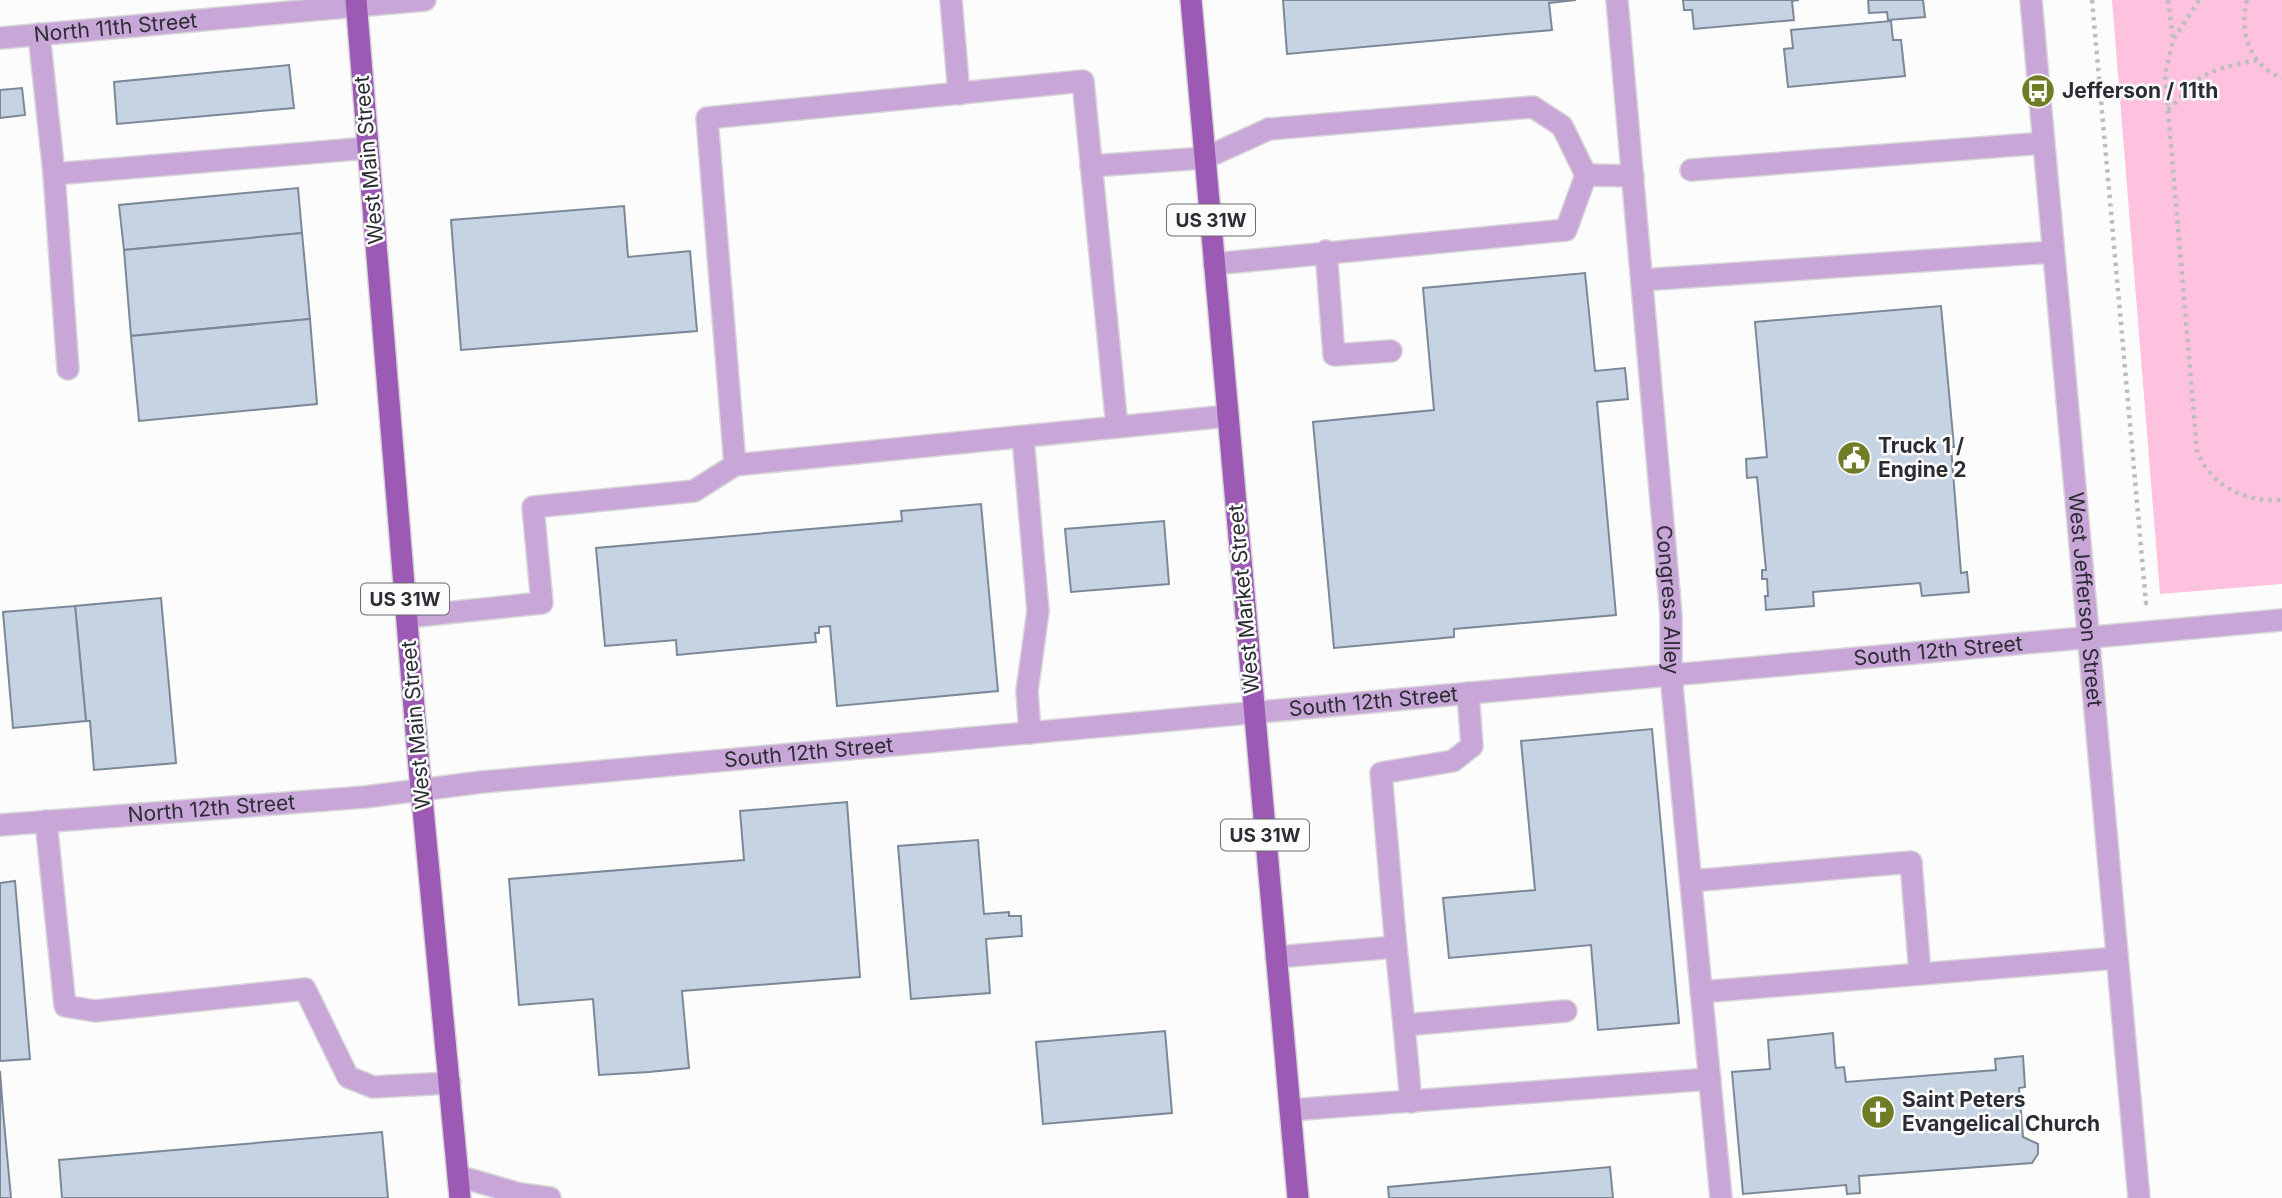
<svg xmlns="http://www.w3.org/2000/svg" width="2282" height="1198" viewBox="0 0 2282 1198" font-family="Inter,sans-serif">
<rect width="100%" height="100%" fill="#fcfcfc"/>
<!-- green -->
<path fill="#fec2de" d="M2112,0H2282V584L2160,594Z"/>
<!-- building -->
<g fill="#c5d3e3" stroke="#7b8897" stroke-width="2">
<path d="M1283,0H1576L1549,3L1552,30L1287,54Z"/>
<path d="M1799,0L1792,1L1794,20L1694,29L1692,10H1684L1683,0Z"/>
<path d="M1868,0H1923L1925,17L1888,20L1887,12L1869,13Z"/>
<path d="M1891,21L1893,40H1901L1905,76L1788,87L1784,49L1793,48L1791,30Z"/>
<path d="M289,65L294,108L117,124L114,82Z"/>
<path d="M22,88L25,115L0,118V90Z"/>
<path d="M298,188L302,233L124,250L119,205Z"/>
<path d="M624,206L628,257L690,251L697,331L461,350L451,220Z"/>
<path d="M302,233L310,319L131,336L124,250Z"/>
<path d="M1585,273L1595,371L1625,368L1628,399L1597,402L1616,615L1454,629V637L1334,648L1313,422L1434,410L1423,288Z"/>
<path d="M1941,306L1954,447H1951L1961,573L1967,572L1969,592L1922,596L1920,583L1813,592L1814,606L1766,610L1765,596H1768L1767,579H1762V570H1766L1757,477L1747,478L1746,459L1767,457L1755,322Z"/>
<path d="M310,319L317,404L139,421L131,336Z"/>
<path d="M981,504L998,691L837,706L830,626L819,627V633H815L816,642L677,655L676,640L605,646L596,548L902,521L901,511Z"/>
<path d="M1164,521L1169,584L1071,592L1065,529Z"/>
<path d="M161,598L176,763L94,770L90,721H86L75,606Z"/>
<path d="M75,606L86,721L13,728L3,612Z"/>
<path d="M1652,729L1679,1023L1598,1030L1591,945L1449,958L1443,898L1535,890L1521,741Z"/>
<path d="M847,802L860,977L682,991L689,1068L649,1072L599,1075L593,999L519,1005L509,879L744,860L740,811Z"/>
<path d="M978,840L984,914L1009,912V916H1021L1022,936L986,939L990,993L911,999L898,846Z"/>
<path d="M15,881L30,1059L0,1061V883Z"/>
<path d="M1165,1031L1172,1113L1043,1124L1036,1042Z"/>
<path d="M1833,1033L1835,1063L1836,1068L1844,1067L1846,1082L1996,1070L1995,1059L2023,1056L2025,1087L2019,1088L2023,1137L2038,1144V1154L2032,1163L1859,1176L1860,1193L1847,1194L1846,1185L1743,1194L1732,1072L1770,1069L1768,1040Z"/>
<path d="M0,1071L3,1111L11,1198H0Z"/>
<path d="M382,1132L388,1198H62L59,1160Z"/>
<path d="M1610,1167L1613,1198H1389L1388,1187Z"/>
</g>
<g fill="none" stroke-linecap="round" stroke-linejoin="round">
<!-- minor casing -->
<g stroke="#d7d7d8" stroke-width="24">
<g id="minor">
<path d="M951,0L959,94"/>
<path id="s1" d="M1617,0L1671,615V675L1721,1198"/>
<path id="s2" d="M2031,0L2139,1198"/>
<path d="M39,34L54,174L68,369"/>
<path id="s3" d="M0,38L425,0"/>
<path d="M1091,166L1205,158L1269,129L1533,107L1562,126L1586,175"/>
<path d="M1691,170L2043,143"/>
<path d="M54,174L368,148"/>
<path d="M1326,251L1334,355L1391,351"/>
<path d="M1214,264L1566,230L1586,175L1633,176"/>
<path d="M1642,280L2053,252"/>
<path d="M1117,427L1083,81L707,118L735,465L1228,416"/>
<path d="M1023,437L1038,611L1027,691L1030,733"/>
<path d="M407,617L542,603L533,507L694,491L735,465"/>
<path d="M46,821L65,1006L95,1011L305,989L348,1077L373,1087L450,1083"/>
<path id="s4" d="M0,825L365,797L482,782L2282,620"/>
<path d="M1691,881L1911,862L1920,974"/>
<path d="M1396,947L1404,1025L1566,1011"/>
<path d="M1276,957L1396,947L1381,773L1453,761L1472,746L1468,693"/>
<path d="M1701,992L2117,958"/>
<path d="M1404,1025L1411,1102"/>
<path d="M1290,1110L1710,1079"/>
<path d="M458,1176L520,1194L550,1198"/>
</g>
</g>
<!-- major casing -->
<g stroke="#d7d7d8" stroke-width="24">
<g id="major">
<path d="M356,0L418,756L460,1198"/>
<path d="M1191,0L1298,1198"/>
</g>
</g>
<!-- path -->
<g stroke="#bdbdbf" stroke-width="4.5" stroke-dasharray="3.5 5" stroke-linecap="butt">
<path d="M2092,0L2146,603L2149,602"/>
<path d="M2168,0L2173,39"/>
<path d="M2199,0L2173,40L2165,75L2197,451C2212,487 2244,502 2282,500"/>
<path d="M2247,0C2239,32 2249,65 2282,78"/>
<path d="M2168,110C2178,102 2185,91 2195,82C2212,68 2235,65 2257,60"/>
</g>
<!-- minor -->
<use href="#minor" stroke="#c9a6d8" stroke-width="21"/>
<!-- major -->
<use href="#major" stroke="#9c5ab5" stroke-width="21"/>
</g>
<!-- icons -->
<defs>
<g id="bus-disc" transform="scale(1.75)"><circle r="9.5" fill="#717c27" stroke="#fcfcfc"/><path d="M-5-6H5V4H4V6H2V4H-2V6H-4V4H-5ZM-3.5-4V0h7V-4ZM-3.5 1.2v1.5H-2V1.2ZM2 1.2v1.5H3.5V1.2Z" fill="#fff"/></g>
<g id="civic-disc" transform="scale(1.75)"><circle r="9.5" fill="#717c27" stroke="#fcfcfc"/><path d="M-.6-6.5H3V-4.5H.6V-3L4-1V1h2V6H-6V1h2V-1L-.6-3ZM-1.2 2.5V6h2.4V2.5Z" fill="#fff"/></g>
<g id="church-disc" transform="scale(1.75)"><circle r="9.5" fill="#717c27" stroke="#fcfcfc"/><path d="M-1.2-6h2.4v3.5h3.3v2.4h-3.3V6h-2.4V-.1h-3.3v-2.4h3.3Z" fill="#fff"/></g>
</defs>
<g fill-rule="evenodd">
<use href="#bus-disc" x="2038" y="91"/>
<use href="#civic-disc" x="1854" y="458"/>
<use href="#church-disc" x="1878" y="1112"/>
</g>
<g text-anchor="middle" stroke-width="5" stroke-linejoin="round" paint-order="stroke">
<!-- shield labels -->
<g fill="#fcfcfc" stroke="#6a6b70" stroke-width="2">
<rect x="1167" y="204.5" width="88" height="31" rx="5"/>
<rect x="361" y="583.5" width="88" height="31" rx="5"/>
<rect x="1221" y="819.5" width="88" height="31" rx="5"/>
</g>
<g font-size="19" font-weight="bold" fill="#2c2d34">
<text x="1211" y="227">US 31W</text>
<text x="405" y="606">US 31W</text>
<text x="1265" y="842">US 31W</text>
</g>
<!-- street labels -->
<g font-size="21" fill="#2c2d34" stroke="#fcfcfc">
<text dy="7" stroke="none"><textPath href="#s3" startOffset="116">North 11th Street</textPath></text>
<text transform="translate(369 160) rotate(-95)" y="7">West Main Street</text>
<text transform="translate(1244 599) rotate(-95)" y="7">West Market Street</text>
<text dy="7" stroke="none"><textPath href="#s1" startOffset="602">Congress Alley</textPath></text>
<text dy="7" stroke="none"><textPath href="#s2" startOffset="602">West Jefferson Street</textPath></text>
<text dy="7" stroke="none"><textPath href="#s4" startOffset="1946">South 12th Street</textPath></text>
<text dy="7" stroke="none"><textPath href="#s4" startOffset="1379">South 12th Street</textPath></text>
<text transform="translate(416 725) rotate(-95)" y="7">West Main Street</text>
<text dy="7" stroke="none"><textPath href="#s4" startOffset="812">South 12th Street</textPath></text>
<text dy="7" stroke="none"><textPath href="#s4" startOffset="212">North 12th Street</textPath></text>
</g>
<!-- poi labels -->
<g font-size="21" font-weight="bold" fill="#2c2d34" stroke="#fcfcfc" text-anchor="start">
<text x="2062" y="98">Jefferson / 11th</text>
<text x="1878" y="453">Truck 1 /<tspan x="1878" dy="24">Engine 2</tspan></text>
<text x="1902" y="1107">Saint Peters<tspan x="1902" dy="24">Evangelical Church</tspan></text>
</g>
</g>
</svg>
